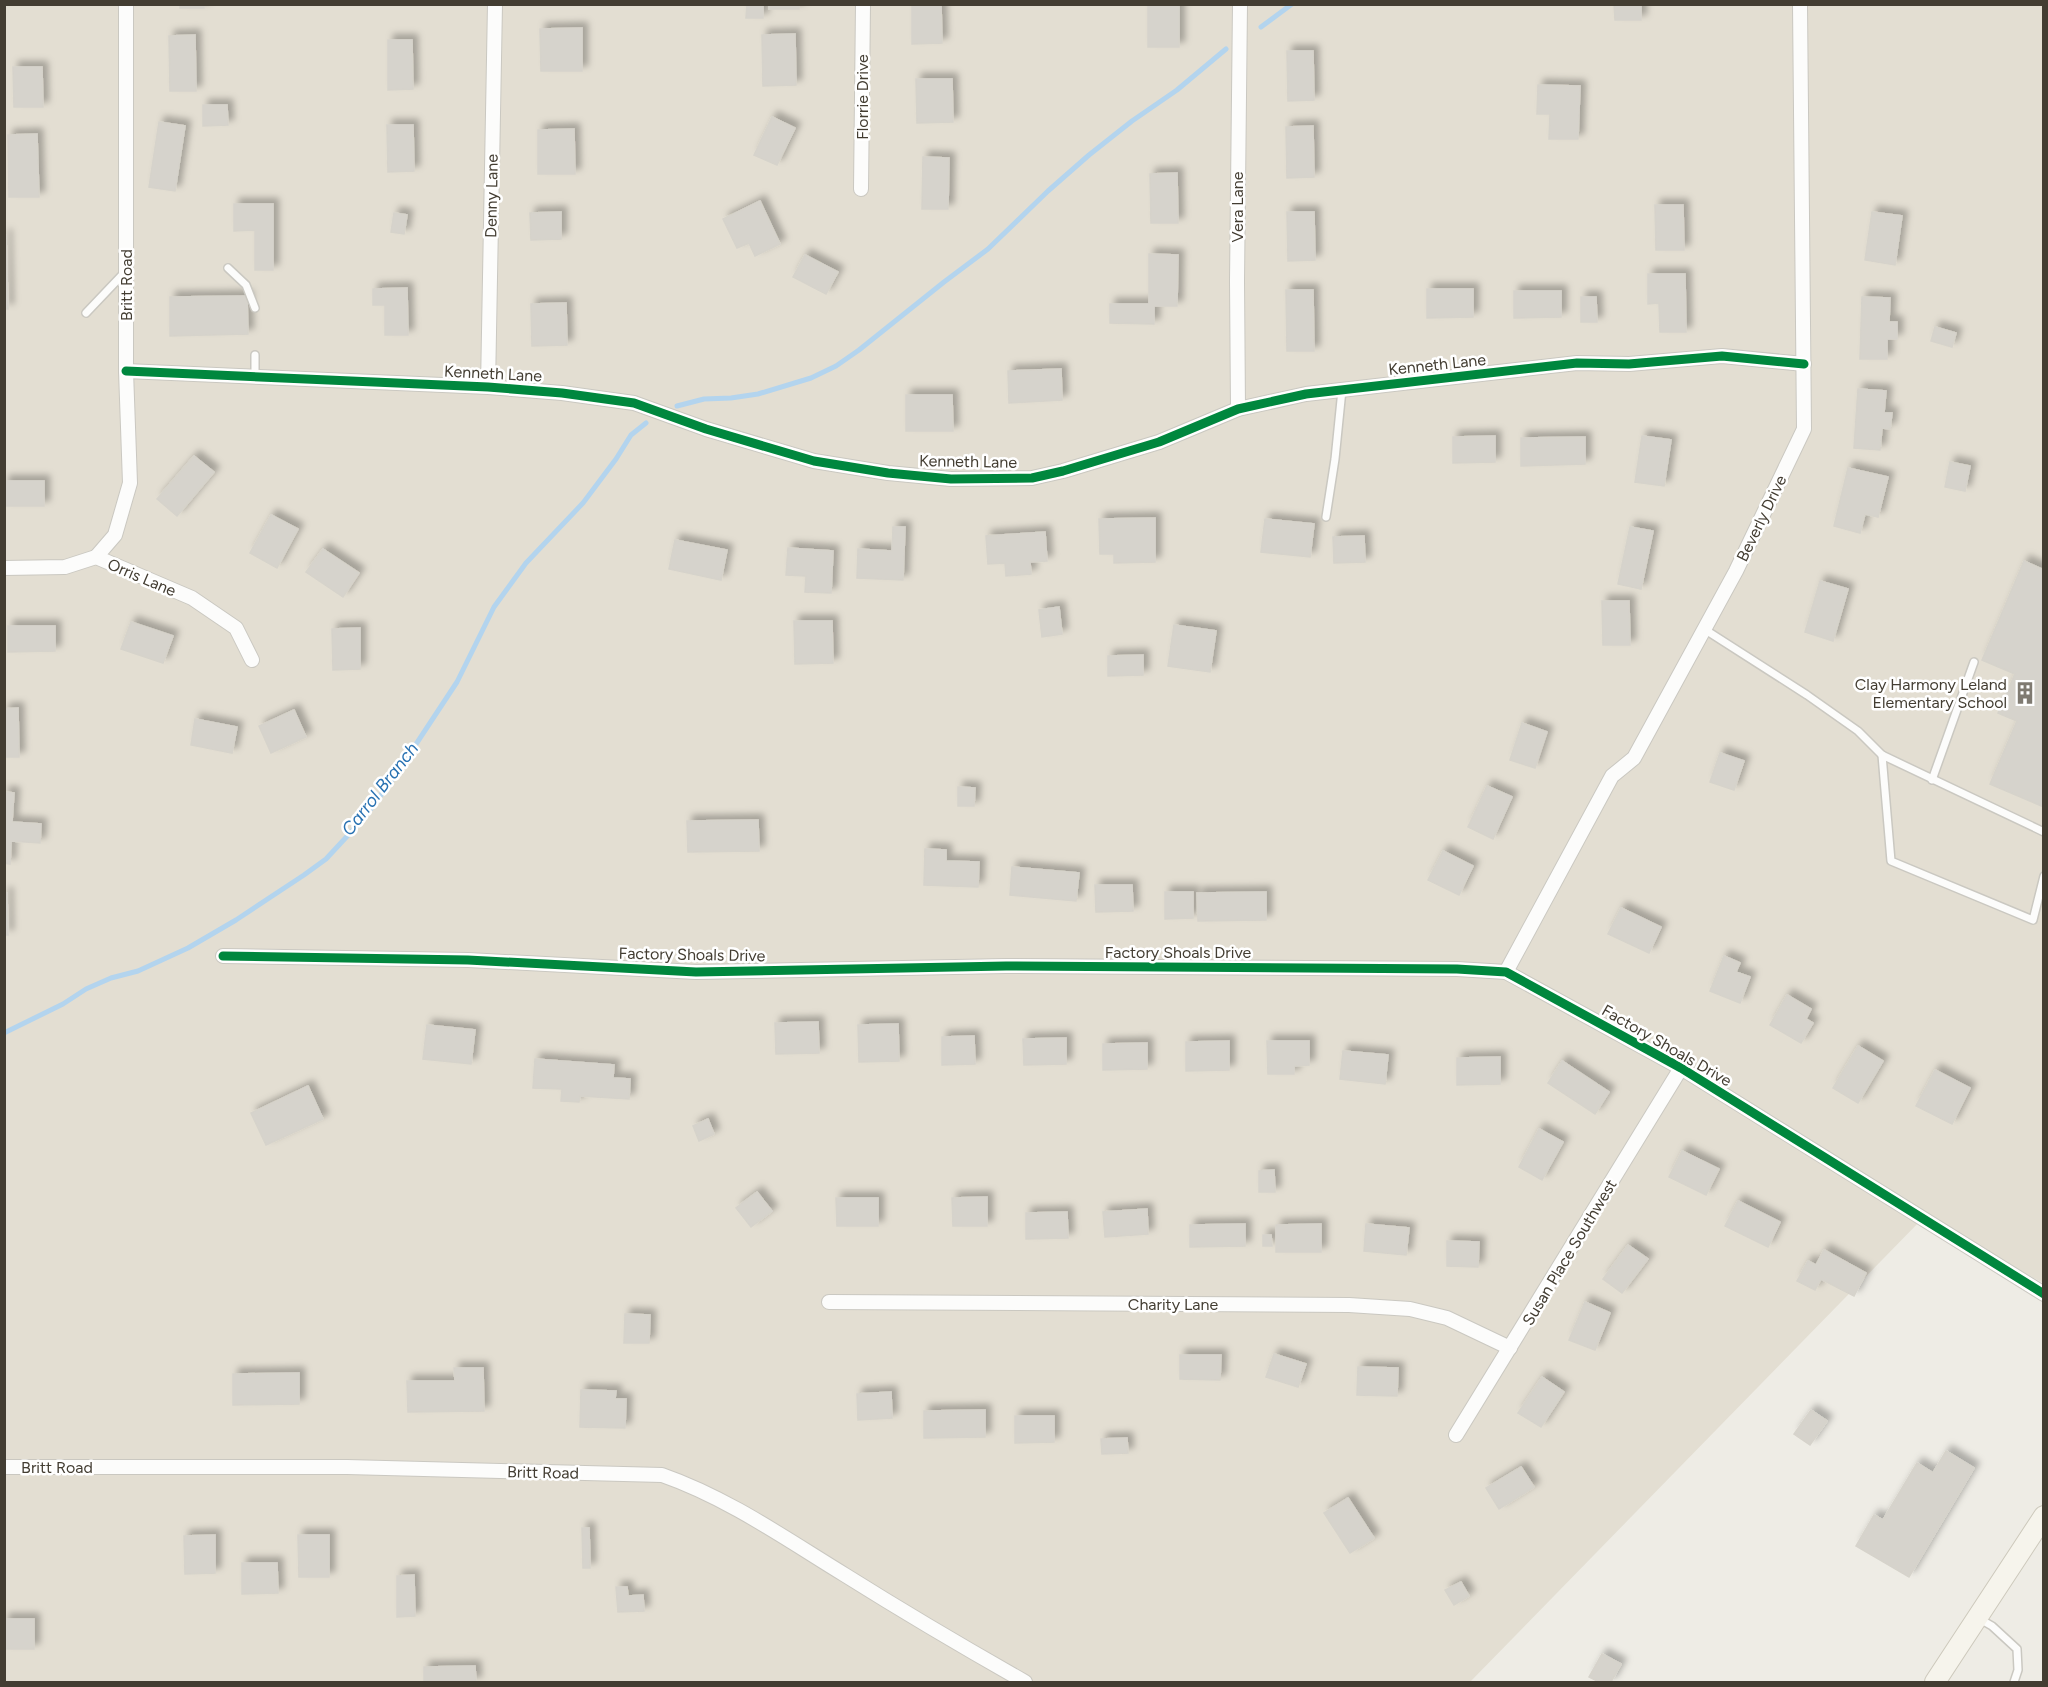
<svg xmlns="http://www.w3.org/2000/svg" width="2048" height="1687" viewBox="0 0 2048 1687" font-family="Figtree,sans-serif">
<defs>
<filter id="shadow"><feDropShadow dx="5.5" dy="-5.5" stdDeviation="3" flood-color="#0004"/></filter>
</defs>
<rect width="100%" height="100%" fill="#eeece5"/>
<!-- residential -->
<path fill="#e3ded2" d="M5,5H2043V1283L1924,1217L1470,1682H5Z"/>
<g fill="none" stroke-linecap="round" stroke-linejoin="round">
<!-- stream -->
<g stroke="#b3d4ee" stroke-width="5">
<path d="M1261,27L1292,4"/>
<path d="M677,406L704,399L731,398L758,394L811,378L836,366L859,350L944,282L988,249L1048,191L1089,155L1132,121L1177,90L1226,49"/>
<path d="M4,1033L63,1004L86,989L111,978L138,971L188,948L236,920L304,875L326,859L364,818L397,773L457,682L494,607L526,563L583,503L616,459L631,435L646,423"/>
</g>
</g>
<!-- building -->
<g fill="#d6d3cc" stroke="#d6d3cb" stroke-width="1.5" filter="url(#shadow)">
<rect x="180" y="4" width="24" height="4"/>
<path d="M747,4H763V18H746Z"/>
<rect x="769" y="4" width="30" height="5"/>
<path d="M912,4H941L942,43L912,44Z"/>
<rect x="1148" y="4" width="31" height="43"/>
<path d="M1614,4H1641V20H1615Z"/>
<path d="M582,28V71H541L540,29Z"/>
<path d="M795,34L796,85L763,86L762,35Z"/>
<path d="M195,35L196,91H170L169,36Z"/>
<path d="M388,40H412L413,89L388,90Z"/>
<path d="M1287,51H1313L1314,100L1288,101Z"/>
<path d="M13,67H42L43,107H14Z"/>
<path d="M916,79H952L953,122L917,123Z"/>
<path d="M1538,85L1580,86L1578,139H1549L1550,114H1537Z"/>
<path d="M203,105H227L228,125L203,126Z"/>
<path d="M772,117L795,128L777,165L754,155Z"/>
<path d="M159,122L185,126L175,191L149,187Z"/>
<path d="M387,125H413L414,171L388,172Z"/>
<path d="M1313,126L1314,177L1287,178L1286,127Z"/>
<path d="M574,129L575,174H538V130Z"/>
<path d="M37,134L39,197H9L8,135Z"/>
<path d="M923,157L949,158L948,209H922Z"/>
<path d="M1177,173L1178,223H1151L1150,174Z"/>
<path d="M760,201L780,244L755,256L749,243L737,248L723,219Z"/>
<path d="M234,204H273V270H255V230L234,231Z"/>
<path d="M1655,205H1683L1684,250H1656Z"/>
<path d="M561,212V239L531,240L530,213Z"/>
<path d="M1287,212H1314L1315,260L1288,261Z"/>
<path d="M1872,212L1902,216L1895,265L1865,260Z"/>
<path d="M394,213L407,215L404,234L391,232Z"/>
<path d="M4,235H6L8,309H4Z"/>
<path d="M1149,254L1178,255L1177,306H1154V324L1110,323V304H1149Z"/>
<path d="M805,255L838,272L826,294L793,277Z"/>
<path d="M1648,274H1685L1686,332H1660L1659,303L1648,304Z"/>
<path d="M407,288L408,335H385V305H373V289Z"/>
<path d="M1427,289H1473V317L1427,318Z"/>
<path d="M1286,290H1313L1314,351H1287Z"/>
<path d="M1514,291H1561V317L1514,318Z"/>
<path d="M247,296L248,334L170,336V297Z"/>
<path d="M1581,297H1596L1597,322H1581Z"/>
<path d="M1862,297L1890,298L1889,322H1897V339H1887V359H1860Z"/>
<path d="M566,303L567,345L532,346L531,304Z"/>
<path d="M1935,327L1956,333L1952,347L1931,341Z"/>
<path d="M1061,369L1062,400L1009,403L1008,371Z"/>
<path d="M1858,389L1886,391L1884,413H1892L1890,429L1882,428L1880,450L1854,448Z"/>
<path d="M906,395H952L953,431H906Z"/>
<path d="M1495,436V462L1453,463V437Z"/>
<path d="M1642,436L1671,440L1664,486L1635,482Z"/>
<path d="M1585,437V464L1521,466V438Z"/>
<path d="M194,456L214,472L177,516L157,499Z"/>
<path d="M1950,462L1970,466L1965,491L1945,487Z"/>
<path d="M1848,468L1888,477L1878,517L1865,514L1860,533L1834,526Z"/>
<rect x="4" y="481" width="40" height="25"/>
<path d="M271,515L298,529L277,568L250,553Z"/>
<path d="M1155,518V562L1114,563V554H1100L1099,519Z"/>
<path d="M1265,519L1314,524L1310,557L1261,552Z"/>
<path d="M893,527H905L903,580L857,578L858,549L892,551Z"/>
<path d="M1630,527L1653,531L1641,589L1618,584Z"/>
<path d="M1045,532L1047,561L1030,562L1031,574L1006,576L1005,563L988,564L986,536Z"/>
<path d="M1364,536L1365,562L1334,563L1333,537Z"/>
<path d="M675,540L727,550L721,580L669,569Z"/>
<path d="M788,548L833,551L831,593L805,592L806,576L786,575Z"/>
<path d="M323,549L359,573L343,597L306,572Z"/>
<path d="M2024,561L2044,570V807L1990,784L2017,721L1998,713L2015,674L1982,660Z"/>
<path d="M1820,581L1848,589L1833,641L1805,632Z"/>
<path d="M1602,601H1629L1630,645H1603Z"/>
<path d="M1059,607L1062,634L1042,637L1039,610Z"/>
<path d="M794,621H832L833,663L795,664Z"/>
<path d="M131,622L173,636L163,663L121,649Z"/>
<path d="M1174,625L1216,631L1210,672L1168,666Z"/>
<path d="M8,626H55V651L8,652Z"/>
<path d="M360,628V669L333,670L332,629Z"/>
<path d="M1143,655V675L1108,676V656Z"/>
<path d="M18,708L19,757H4V709Z"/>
<path d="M294,710L306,737L271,753L259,726Z"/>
<path d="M195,719L237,727L232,753L191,745Z"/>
<path d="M1522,723L1547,732L1535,768L1510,760Z"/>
<path d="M1720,753L1744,761L1734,790L1710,782Z"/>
<path d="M1487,786L1512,797L1493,839L1468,827Z"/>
<path d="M958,787L975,788L974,806H958Z"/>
<path d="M4,792L14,793L12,822L41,824L40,843L11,841L10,864L4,863Z"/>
<path d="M758,820L759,851L688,852L687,821Z"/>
<path d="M925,849L946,850V861L979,862L978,887L924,885Z"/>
<path d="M1443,851L1473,866L1459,895L1428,880Z"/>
<path d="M1012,867L1079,873L1076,901L1010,895Z"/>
<path d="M1095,885H1132L1133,911L1096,912Z"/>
<path d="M1165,892H1193V918L1165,919Z"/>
<path d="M1266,892V920L1198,921L1197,893Z"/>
<path d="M4,893H7L8,935H4Z"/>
<path d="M1621,908L1661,927L1649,953L1608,934Z"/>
<path d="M1724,956L1740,963L1736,972L1750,977L1740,1003L1710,991Z"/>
<path d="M1787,995L1811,1009L1806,1019L1813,1023L1801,1043L1770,1025Z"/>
<path d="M818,1022L819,1053L776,1054L775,1023Z"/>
<path d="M898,1024L899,1061L859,1062L858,1025Z"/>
<path d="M427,1025L475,1030L471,1064L423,1059Z"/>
<path d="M974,1036L975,1064L942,1065V1037Z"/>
<path d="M1066,1038V1064L1024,1065L1023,1039Z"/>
<path d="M1229,1041V1070L1186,1071V1042Z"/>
<path d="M1267,1041H1309V1065L1294,1066V1074H1268Z"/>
<path d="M1147,1043V1069L1103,1070V1044Z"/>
<path d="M1858,1046L1883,1061L1858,1103L1833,1088Z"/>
<path d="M1343,1051L1388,1055L1385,1084L1340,1079Z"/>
<path d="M1500,1057V1084L1457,1085V1058Z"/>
<path d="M535,1059L614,1065L613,1078L630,1079L629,1099L580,1096L579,1102L561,1101L562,1089L533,1088Z"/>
<path d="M1562,1061L1609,1092L1595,1114L1548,1083Z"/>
<path d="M1935,1070L1970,1088L1952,1124L1916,1106Z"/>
<path d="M308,1086L323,1119L266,1145L251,1113Z"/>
<path d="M708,1119L714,1134L699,1141L693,1126Z"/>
<path d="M1539,1129L1563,1142L1542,1180L1519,1167Z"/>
<path d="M1682,1151L1719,1169L1706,1195L1669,1177Z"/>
<path d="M1274,1170L1275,1192H1259V1171Z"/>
<path d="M757,1192L772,1211L751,1227L736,1208Z"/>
<path d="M987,1197V1226H953L952,1198Z"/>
<path d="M836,1198H878V1226H837Z"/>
<path d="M1738,1201L1780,1222L1768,1247L1725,1226Z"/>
<path d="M1147,1209L1148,1234L1105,1237L1103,1212Z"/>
<path d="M1067,1212L1068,1238L1026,1239V1213Z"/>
<path d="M1245,1224V1246L1190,1247V1225Z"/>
<path d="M1321,1224V1252H1276V1225Z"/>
<path d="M1366,1224L1409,1228L1406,1255L1364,1251Z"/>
<path d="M1263,1235H1271L1272,1246H1263Z"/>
<path d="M1447,1241L1479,1242L1478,1267L1447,1266Z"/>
<path d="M1628,1245L1648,1259L1622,1293L1603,1279Z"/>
<path d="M1824,1250L1866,1273L1854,1296L1821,1279L1815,1290L1797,1281L1808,1261L1816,1265Z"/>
<path d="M1585,1302L1610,1313L1595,1350L1569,1340Z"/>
<path d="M625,1314L650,1315L649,1343H624Z"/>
<path d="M1274,1354L1306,1364L1298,1387L1266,1377Z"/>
<path d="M1180,1355H1221L1220,1380L1180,1379Z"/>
<path d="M1358,1367L1398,1368L1397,1396L1357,1395Z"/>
<path d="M454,1368H483L484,1411L408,1412L407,1381H455Z"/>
<path d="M299,1373V1404L233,1405V1374Z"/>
<path d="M1542,1377L1564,1392L1541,1427L1518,1413Z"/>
<path d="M581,1390L616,1391L615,1399H626L625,1428L580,1427Z"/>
<path d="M891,1392L892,1418L858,1420L857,1394Z"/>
<path d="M985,1410V1437L924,1438V1411Z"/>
<path d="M1811,1410L1827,1421L1810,1445L1794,1434Z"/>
<path d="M1015,1416H1054V1442L1015,1443Z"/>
<path d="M1127,1438L1128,1453L1102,1454L1101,1439Z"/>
<path d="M1946,1451L1974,1468L1909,1577L1856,1546L1874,1515L1883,1520L1917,1463L1933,1473Z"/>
<path d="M1521,1467L1534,1487L1499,1509L1486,1488Z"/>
<path d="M1348,1498L1374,1538L1350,1553L1324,1513Z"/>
<path d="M582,1528H589L590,1568H583Z"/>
<path d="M215,1535V1573L185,1574L184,1536Z"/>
<path d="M298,1535H329V1577H299Z"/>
<path d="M242,1563H277L278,1593L242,1594Z"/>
<path d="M414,1575L415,1616L397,1617V1576Z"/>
<path d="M1461,1582L1469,1596L1454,1605L1445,1590Z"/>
<path d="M616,1587H627L628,1596L643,1595L644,1611L618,1612Z"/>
<rect x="4" y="1619" width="30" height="30"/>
<path d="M1602,1654L1621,1664L1611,1682H1599L1589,1677Z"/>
<path d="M475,1666L476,1682H424V1667Z"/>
</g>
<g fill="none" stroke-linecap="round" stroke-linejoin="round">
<!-- lane casing -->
<g stroke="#cac8c1" stroke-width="10">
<g id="lane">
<path d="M228,268L246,285L255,308"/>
<path d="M86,313L125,272"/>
<path d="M255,377V355"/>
<path d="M1326,517L1335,459L1342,390"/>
<path d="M1704,629L1807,695L1858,731L1882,755L2044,832"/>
<path d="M1882,755L1891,861L2033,920L2044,876"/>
<path d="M1932,780L1974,662"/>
<path d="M1978,1618L1992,1626L2017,1649L2018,1670L2014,1682"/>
</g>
</g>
<!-- street casing -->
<g stroke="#cac8c1" stroke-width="16">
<g id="street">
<path d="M861,189L863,4"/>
<path d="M126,371L488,387L562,393L634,403L706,429L814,461L888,473L951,479L1032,478L1063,471L1159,442L1238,409L1306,394L1577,363L1629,364L1722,356L1804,364"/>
<path d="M488,387L495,4"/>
<path d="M1238,409L1237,281L1240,4"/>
<path d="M96,557L115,535L130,483L126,371V4"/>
<path d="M4,568L65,567L96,557L192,598L236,628L252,660"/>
<path d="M223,956L468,960L696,972L1006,966L1457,969L1506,972L1681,1068L2044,1294"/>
<path d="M1506,972L1612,776L1634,758L1736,571L1804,429L1800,4"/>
<path d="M829,1302L1349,1305L1410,1309L1447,1318L1510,1348"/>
<path d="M1456,1435L1681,1068"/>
<path d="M4,1467H347L662,1475C728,1498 786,1539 845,1575C904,1612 965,1648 1025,1682"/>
</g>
</g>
<!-- secondary casing -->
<g stroke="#cdc9bc" stroke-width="22">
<path id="secondary" d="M1935,1682L2044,1516"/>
</g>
<!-- lane -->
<use href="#lane" stroke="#fcfcfb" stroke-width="7"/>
<!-- street -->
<use href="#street" stroke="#fcfcfb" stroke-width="14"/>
<!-- secondary -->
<use href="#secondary" stroke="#f6f4ec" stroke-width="20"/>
<!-- cycleway casing -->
<g stroke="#fff" stroke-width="13">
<g id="cycleway">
<path d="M126,371L488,387L562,393L634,403L706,429L814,461L888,473L951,479L1032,478L1063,471L1159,442L1238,409L1306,394L1577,363L1629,364L1722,356L1804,364"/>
<path d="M223,956L468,960L696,972L1006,966L1457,969L1506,972L1681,1068L2044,1294"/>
</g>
</g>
<!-- cycleway -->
<use href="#cycleway" stroke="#00873e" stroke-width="9"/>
</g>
<!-- icons -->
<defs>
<g id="building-bare" transform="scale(1.8)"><path d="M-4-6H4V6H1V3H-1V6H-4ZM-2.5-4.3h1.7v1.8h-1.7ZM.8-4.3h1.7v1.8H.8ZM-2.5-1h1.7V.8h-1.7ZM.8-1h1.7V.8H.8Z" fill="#7f7a71" stroke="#fff" stroke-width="2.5" paint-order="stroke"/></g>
</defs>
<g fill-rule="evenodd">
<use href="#building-bare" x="2025" y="693"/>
</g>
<g text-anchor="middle" stroke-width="5" stroke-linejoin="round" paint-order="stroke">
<!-- street labels -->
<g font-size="16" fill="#433d32" stroke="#fff">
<text transform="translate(862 97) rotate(-90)" y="6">Florrie Drive</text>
<text transform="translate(491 196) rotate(-89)" y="6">Denny Lane</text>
<text transform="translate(1237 207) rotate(-90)" y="6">Vera Lane</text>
<text transform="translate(126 285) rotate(-90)" y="6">Britt Road</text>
<text transform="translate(1437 364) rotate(-6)" y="6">Kenneth Lane</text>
<text transform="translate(493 373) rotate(3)" y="6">Kenneth Lane</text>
<text transform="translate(968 461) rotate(1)" y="6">Kenneth Lane</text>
<text transform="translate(1761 518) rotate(-64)" y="6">Beverly Drive</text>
<text transform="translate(142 577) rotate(23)" y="6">Orris Lane</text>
<text x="1178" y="958">Factory Shoals Drive</text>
<text transform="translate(692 954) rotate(1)" y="6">Factory Shoals Drive</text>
<text transform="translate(1667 1045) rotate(30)" y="6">Factory Shoals Drive</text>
<text transform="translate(1569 1252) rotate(-59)" y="6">Susan Place Southwest</text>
<text x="1173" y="1310">Charity Lane</text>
<text x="57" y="1473">Britt Road</text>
<text transform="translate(543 1472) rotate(1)" y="6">Britt Road</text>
</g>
<!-- poi labels -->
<g font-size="16" fill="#433d32" stroke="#fff" text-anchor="end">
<text x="2007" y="690">Clay Harmony Leland<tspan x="2007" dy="18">Elementary School</tspan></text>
</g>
<!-- water labels -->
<g font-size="18" font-style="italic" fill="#2972b2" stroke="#fff">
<text transform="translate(380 789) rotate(-52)" y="6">Carrol Branch</text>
</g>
</g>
<!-- border -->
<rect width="2048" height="1687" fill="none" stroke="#433d32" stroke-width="12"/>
</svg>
